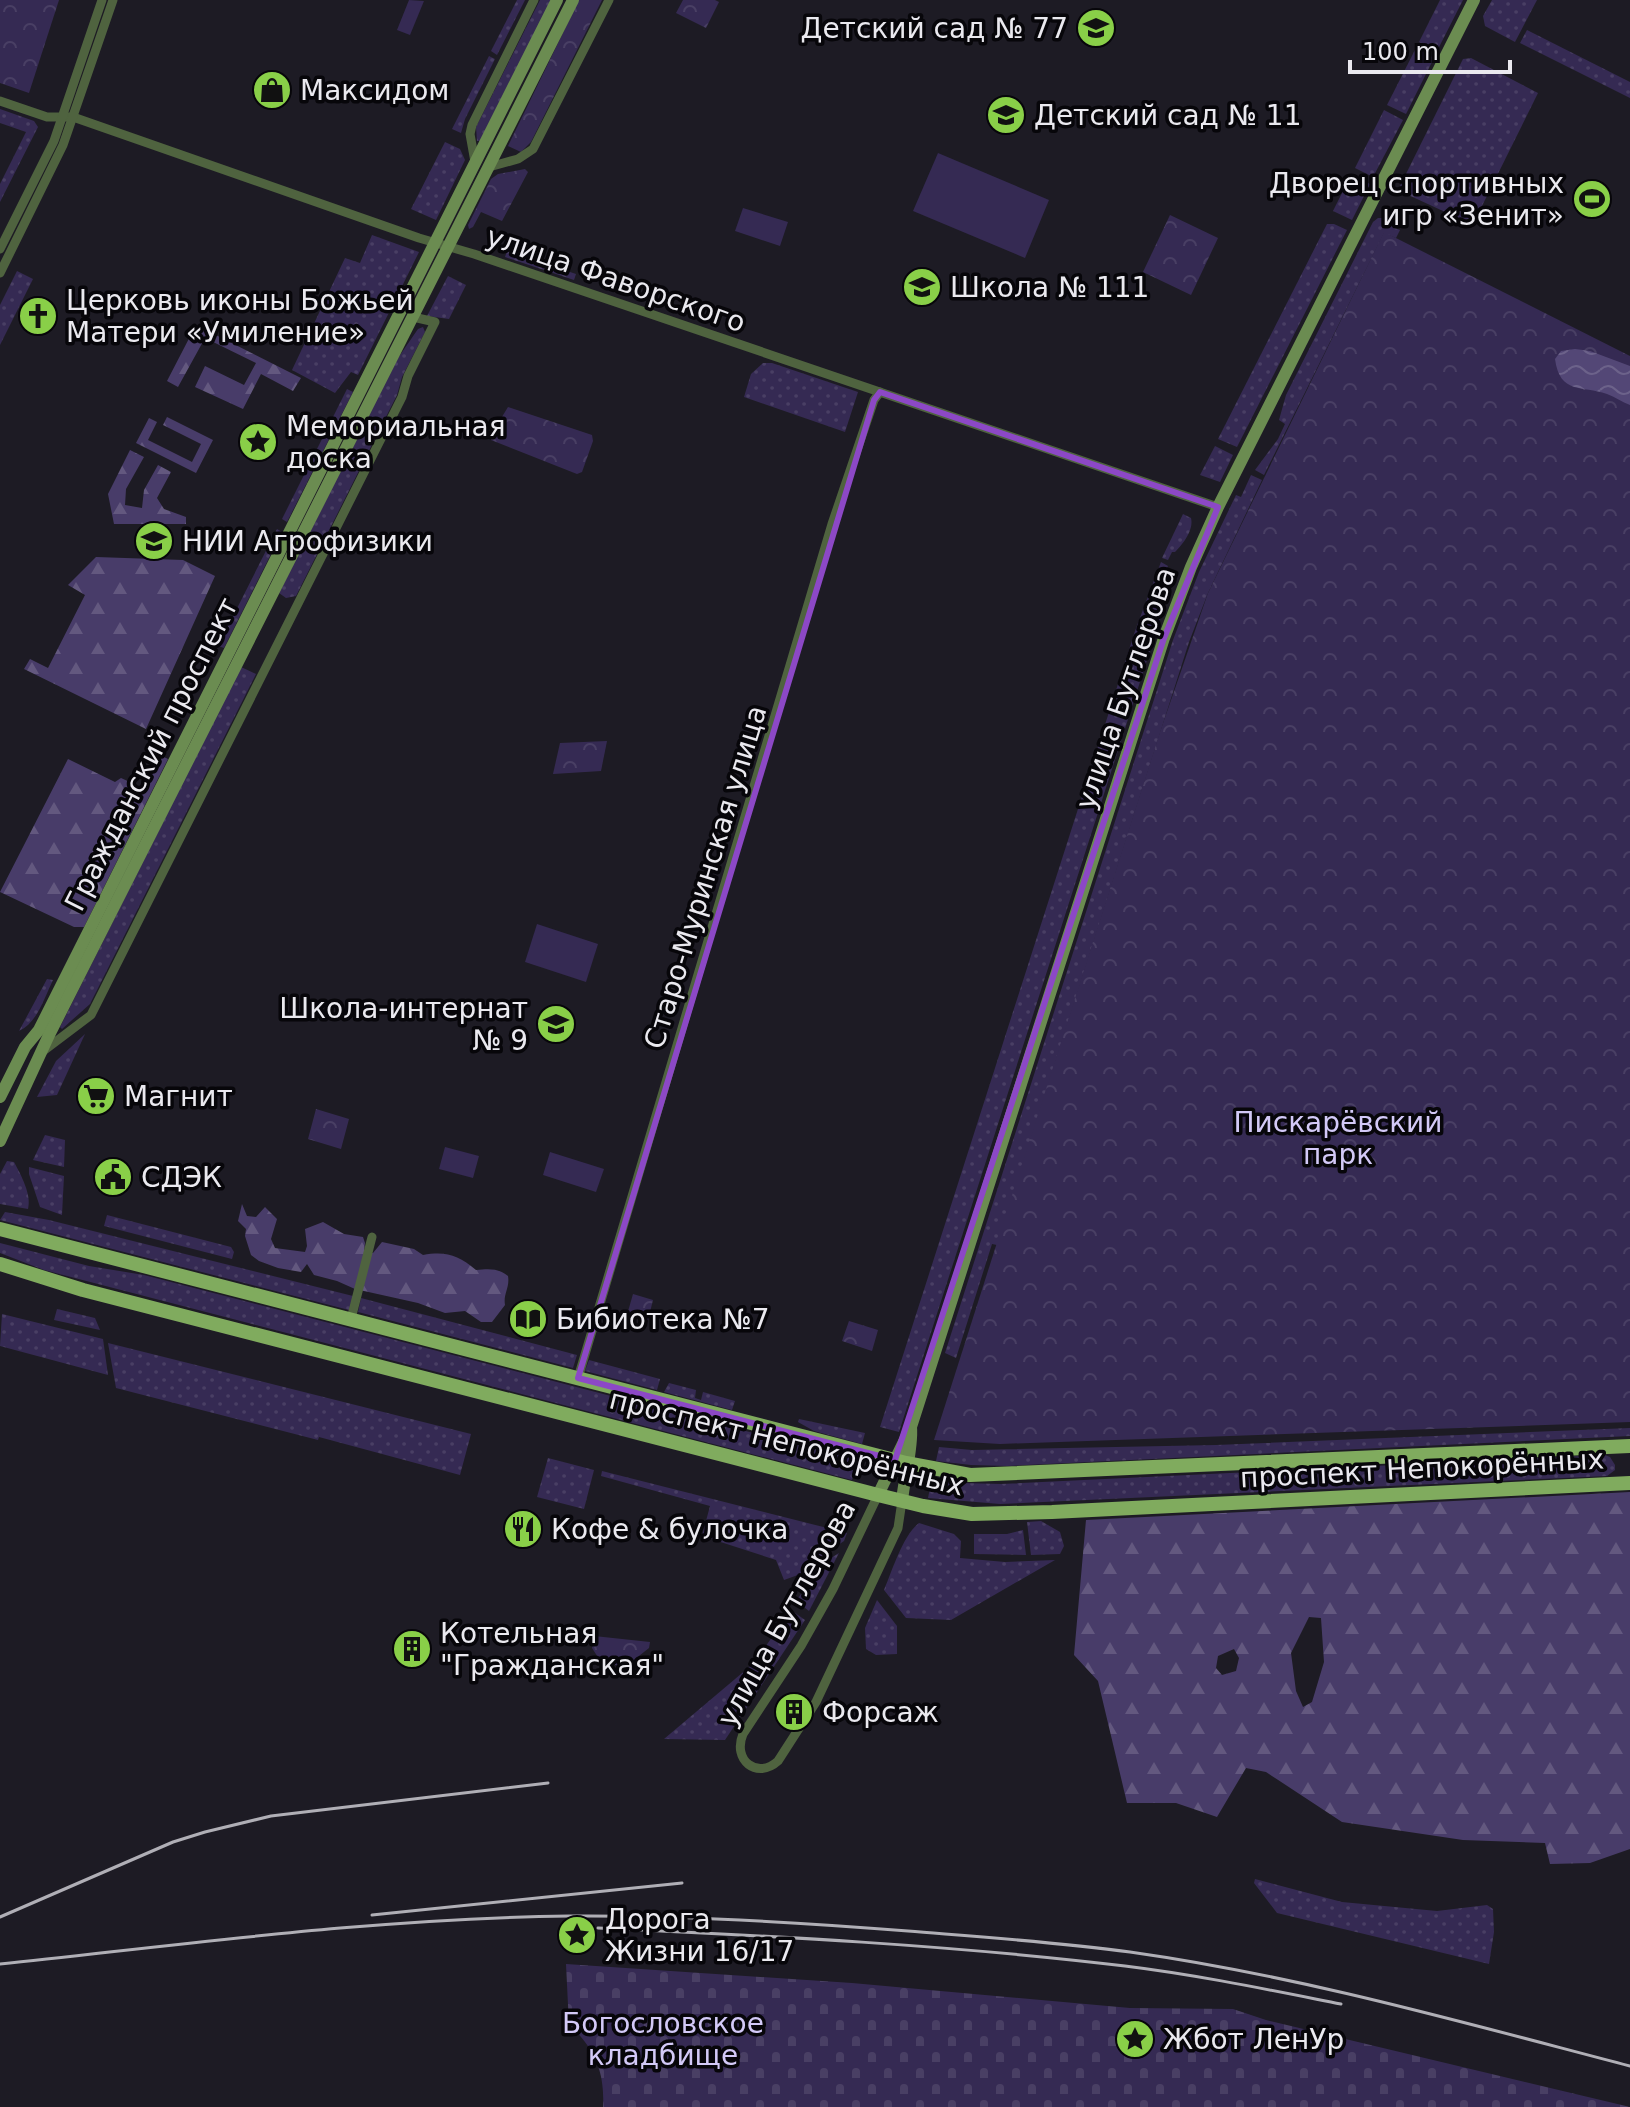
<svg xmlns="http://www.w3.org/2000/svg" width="1630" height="2107" viewBox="0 0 1630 2107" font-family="'DejaVu Sans',sans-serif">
<defs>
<pattern id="grass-dots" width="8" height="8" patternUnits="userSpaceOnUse" patternTransform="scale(2)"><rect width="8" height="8" fill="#352a53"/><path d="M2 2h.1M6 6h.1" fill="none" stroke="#493f64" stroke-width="1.8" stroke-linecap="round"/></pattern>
<pattern id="forest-firs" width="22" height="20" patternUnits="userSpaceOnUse" patternTransform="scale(2)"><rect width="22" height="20" fill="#483c69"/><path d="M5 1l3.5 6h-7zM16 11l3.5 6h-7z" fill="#63587f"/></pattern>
<pattern id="cemetery-stones" width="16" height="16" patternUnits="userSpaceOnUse" patternTransform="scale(2)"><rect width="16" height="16" fill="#352a53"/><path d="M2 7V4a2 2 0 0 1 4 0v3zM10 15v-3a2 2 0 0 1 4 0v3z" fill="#493f64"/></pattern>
<pattern id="park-crowns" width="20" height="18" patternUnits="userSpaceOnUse" patternTransform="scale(2)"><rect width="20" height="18" fill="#352a53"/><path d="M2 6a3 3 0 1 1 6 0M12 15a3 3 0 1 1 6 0" fill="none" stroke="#493f64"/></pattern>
<pattern id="water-waves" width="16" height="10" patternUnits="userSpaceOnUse" patternTransform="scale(2)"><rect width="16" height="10" fill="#534776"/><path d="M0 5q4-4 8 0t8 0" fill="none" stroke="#6c628a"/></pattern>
</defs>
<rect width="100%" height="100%" fill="#1d1b24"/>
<!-- grass -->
<g fill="url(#grass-dots)">
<path d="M517,0H525L497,55L491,51Z"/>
<path d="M540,0H552L480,141H477L476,127Z"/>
<path d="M1440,0H1463L1437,51L1419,42Z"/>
<path d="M1492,0H1537L1515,42L1485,26L1483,16Z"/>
<path d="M1527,30L1630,82V98L1520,43Z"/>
<path d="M1416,48L1434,58L1406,114L1387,105Z"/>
<path d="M489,56L495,59L465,119L461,133L452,129Z"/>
<path d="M1471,58L1538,93L1475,220L1469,223L1404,193L1400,186L1463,59Z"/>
<path d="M0,109L34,121L38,127L0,202V184L26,132L0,123Z"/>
<path d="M1384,110L1403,120L1373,177L1355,168Z"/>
<path d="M445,142L460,149L465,160L436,220L411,209Z"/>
<path d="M1351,175L1370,184L1352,220L1333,211Z"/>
<path d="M1378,218H1389L1386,224L1400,230L1396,238L1384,233L1264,475L1255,470L1278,439L1285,424L1279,420L1286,395L1373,222Z"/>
<path d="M1327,224H1334L1347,230L1237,447L1218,439Z"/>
<path d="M372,235L419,252L358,375L351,372L335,393L292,370L345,258L360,263Z"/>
<path d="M507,251L576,274L574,280L505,257Z"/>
<path d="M17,271L33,279L0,345V305Z"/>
<path d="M448,276L466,285L449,319L427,316Z"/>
<path d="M423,327L425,332L402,377L397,395L296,596L286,598L279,593L398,358L418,329Z"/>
<path d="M763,363H772L858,392L845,432L744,397L751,374Z"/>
<path d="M347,389L353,392L287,522L282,519Z"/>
<path d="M1215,446L1233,455L1220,482L1200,475Z"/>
<path d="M1251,475L1262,480L1208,593L1189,642L997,1245L992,1244L956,1358L945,1353L1173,640L1199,572L1236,495L1241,497Z"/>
<path d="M1183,514L1191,518C1194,530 1183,544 1175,552H1172L1168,560L1162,558Z"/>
<path d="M277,529L282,532L224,648L218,646Z"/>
<path d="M1161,562L1168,566L1164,575L1170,578L1166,601L899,1432L880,1427L1135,631Z"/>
<path d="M241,667L256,674L90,1004L62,1029L60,1027Z"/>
<path d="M47,979L53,980C44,998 38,1022 19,1031Z"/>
<path d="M85,1034L57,1095L37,1097L56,1061Z"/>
<path d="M45,1135L65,1140L64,1167L33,1160Z"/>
<path d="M7,1161L14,1162C21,1175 32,1195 28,1209L0,1204V1174Z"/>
<path d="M29,1167L64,1176L62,1215L40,1207L29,1174Z"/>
<path d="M5,1212L49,1220L353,1296L349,1310L0,1220Z"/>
<path d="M107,1215L231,1247L234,1252L232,1259L104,1226Z"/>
<path d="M0,1243L89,1266L144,1275L858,1460L852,1480L44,1270L0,1253Z"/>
<path d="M361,1298L577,1355L573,1368L358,1312Z"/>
<path d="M57,1309L95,1318L100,1330L54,1320Z"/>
<path d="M2,1314L103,1339L108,1375L0,1346Z"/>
<path d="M108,1343L471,1434L460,1475L319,1437L318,1440L116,1388Z"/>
<path d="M589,1360L660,1379L657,1390L585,1371Z"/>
<path d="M669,1383L696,1390L695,1398L701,1400L703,1392L735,1401L732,1410L664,1392Z"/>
<path d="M799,1419L865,1433L862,1444L814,1431L798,1422Z"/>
<path d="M1630,1428V1436L1007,1466L971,1465L936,1461L939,1447L972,1450L1216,1445Z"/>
<path d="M1605,1455L1610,1457L1615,1465V1470L1607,1476L1000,1504L928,1498L932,1478L962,1483L1001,1484Z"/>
<path d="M548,1458L594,1470L584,1509L537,1497Z"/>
<path d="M602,1471L847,1533L844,1541L820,1557L809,1571L784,1580L776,1560L702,1536L710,1506L601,1476Z"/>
<path d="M1041,1521L1060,1532L1064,1546L1060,1554L1031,1555L1027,1522Z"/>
<path d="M919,1523L954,1534L961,1541L960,1558L1005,1562L1055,1560L951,1620L906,1618L884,1590C892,1571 903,1535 919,1523Z"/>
<path d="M1023,1530L1026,1555L974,1554V1534H1007Z"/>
<path d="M839,1553L809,1611L796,1601L823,1563Z"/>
<path d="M877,1600L897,1626V1654L876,1655L866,1649L865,1628Z"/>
<path d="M791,1610L805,1620L725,1740L664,1739L754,1663Z"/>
<path d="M1255,1879L1342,1902L1437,1911L1487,1905L1493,1909L1494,1932L1489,1964L1277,1913L1254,1883Z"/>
</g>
<!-- forest -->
<g fill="url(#forest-firs)" fill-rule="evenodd">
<path d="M196,325L301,378L293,391L261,374L243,409L195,387L205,366L244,385L256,363L205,338L178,387L167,381Z"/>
<path d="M167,417L213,440L196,473L136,443L149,418L157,422L148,440L192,462L201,444L163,425Z"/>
<path d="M130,450L144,457L126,489L125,505L142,508L144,490L158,465L171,472L157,498L164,509L186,517V524H114L108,494Z"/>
<path d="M96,557L183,560L215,576L146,729L24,669L30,659L48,668L85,595L68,585Z"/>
<path d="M162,756L168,759L84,927H74L0,892L68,759L115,782L121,778L145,789Z"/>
<path d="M242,1204L247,1216L256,1217L265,1207L277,1219L271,1239L275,1248L305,1252L307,1246L305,1229L323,1222L344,1234L363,1237L365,1243L364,1252L373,1253L382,1242L414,1249L423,1255C446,1251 458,1255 476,1270C489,1269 498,1268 508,1276C510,1288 503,1294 505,1305L492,1322H481L465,1311L445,1313L418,1303L355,1289L337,1281L314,1275L307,1264L301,1272L278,1268L259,1261L251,1255L245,1236L246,1229L238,1221Z"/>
<path d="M1630,1492V1849L1590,1863L1550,1864L1545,1843L1463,1840L1342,1822L1266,1772L1246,1768L1217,1817L1176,1803H1127L1098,1681L1074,1655L1086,1520ZM1309,1617L1321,1618L1324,1662L1312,1702L1303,1707L1296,1691L1291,1653ZM1234,1649L1239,1658L1236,1671L1222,1675L1216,1668L1218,1656Z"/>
</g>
<!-- cemetery -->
<path fill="url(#cemetery-stones)" d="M566,1964L852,1983L1130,2008L1233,2009L1266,2020L1630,2107H603C605,2073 595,2048 569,2025Z"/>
<!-- park -->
<g fill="url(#park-crowns)">
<path d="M0,0H59L29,93L0,83Z"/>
<path d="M579,0H602L531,142L521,152L508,146Z"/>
<path d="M683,0H715L719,2L706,28L676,13Z"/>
<path d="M525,169L528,172L502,221L481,212L473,227L469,229L468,225L491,179L498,174Z"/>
<path d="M1170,215L1218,238L1191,295L1143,272Z"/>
<path d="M1384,232L1630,356V1422L1000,1444L934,1440L1160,732L1208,593Z"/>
<path d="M508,407L592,435L593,441L582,472L577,474L491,440V435Z"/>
<path d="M607,741L601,771L553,774L560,743Z"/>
<path d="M316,1109L349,1119L341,1149L308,1139Z"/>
<path d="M633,1294L653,1300L648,1320L627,1315Z"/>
<path d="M849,1321L878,1330L872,1351L842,1341Z"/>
<path d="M594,1636L650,1642L649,1648L625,1667L601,1662L592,1648Z"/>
</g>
<!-- pitch -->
<g fill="#352a53">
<path d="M409,0L424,1L410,35L397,30Z"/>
<path d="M938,153L1049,200L1025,258L913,211Z"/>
<path d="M743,208L788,222L780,246L735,231Z"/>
<path d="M537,924L598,944L586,982L525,962Z"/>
<path d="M445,1147L479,1156L473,1178L439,1169Z"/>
<path d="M550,1152L604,1169L596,1192L543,1175Z"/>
</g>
<!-- water -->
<path fill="url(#water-waves)" d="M1575,349L1590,351L1630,366V405C1622,402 1615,397 1607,394C1582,385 1560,395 1555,359L1561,351Z"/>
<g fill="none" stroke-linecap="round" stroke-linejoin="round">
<!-- street -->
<g stroke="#4f633f" stroke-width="9">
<path d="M0,101L47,117H73L419,238L474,254L1218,507"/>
<path d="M475,162L470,134L472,125L534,0"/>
<path d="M489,167L518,159L533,149L609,0"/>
<path d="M0,249L54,141L102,0"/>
<path d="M0,273L63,145L113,0"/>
<path d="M42,1052L91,1015L402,397L408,376L435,322L413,317"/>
<path d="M351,1319L372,1237"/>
<path d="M578,1378L832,524L874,400L880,392"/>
<path d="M878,1495L833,1589L801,1646L743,1734C732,1760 757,1780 778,1761L816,1702L898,1528L902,1501"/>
</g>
<!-- secondary -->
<g stroke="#6b8c51" stroke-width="12">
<path d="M0,1097L25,1047L39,1030L557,0"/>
<path d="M0,1141L49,1035L573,0"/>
<path d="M878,1495L911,1427L1164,638L1191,567L1218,507L1474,0"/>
<path d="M902,1501C904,1479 913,1447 911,1427"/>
</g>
<!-- primary -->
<g stroke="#80ab5e" stroke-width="14">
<path d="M0,1229L906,1463L970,1475L1630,1446"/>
<path d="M0,1264L83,1290L878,1495L923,1506L972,1514L1052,1512L1630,1483"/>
</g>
<!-- rail -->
<g stroke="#b0afb6" stroke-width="3">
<path d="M372,1915L682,1883"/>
<path d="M0,1917L173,1842L205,1832L271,1816L548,1783"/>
<path d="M598,1928C774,1936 950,1945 1125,1966C1198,1975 1270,1990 1341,2004"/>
<path d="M0,1964C189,1944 379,1918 569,1916C682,1915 795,1922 908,1931C982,1937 1056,1942 1130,1952C1300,1976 1465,2023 1630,2066"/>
</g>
</g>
<!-- marked area -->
<path fill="none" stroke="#8c48c6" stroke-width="6" stroke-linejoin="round" d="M880,392L1218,507L1164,638L895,1460L578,1378L874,400Z"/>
<!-- icons -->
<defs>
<g id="school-disc" transform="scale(2)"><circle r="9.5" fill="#89cf48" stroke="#07060a"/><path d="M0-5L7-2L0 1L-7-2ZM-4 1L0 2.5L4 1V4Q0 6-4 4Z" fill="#111"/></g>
<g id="shop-disc" transform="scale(2)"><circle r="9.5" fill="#89cf48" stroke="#07060a"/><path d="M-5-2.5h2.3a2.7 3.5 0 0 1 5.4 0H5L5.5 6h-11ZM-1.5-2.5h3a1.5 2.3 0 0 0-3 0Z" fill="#111"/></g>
<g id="stadium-disc" transform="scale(2)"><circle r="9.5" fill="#89cf48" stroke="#07060a"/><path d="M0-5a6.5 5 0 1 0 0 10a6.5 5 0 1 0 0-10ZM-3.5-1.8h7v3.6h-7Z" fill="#111"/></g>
<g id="church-disc" transform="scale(2)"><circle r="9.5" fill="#89cf48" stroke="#07060a"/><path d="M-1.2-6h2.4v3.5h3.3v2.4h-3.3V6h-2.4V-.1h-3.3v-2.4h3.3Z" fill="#111"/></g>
<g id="sight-disc" transform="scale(2)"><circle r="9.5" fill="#89cf48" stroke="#07060a"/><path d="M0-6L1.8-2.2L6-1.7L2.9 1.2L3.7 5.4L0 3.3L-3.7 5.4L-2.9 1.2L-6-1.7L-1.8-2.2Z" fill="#111"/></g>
<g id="university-disc" transform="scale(2)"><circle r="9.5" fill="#89cf48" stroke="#07060a"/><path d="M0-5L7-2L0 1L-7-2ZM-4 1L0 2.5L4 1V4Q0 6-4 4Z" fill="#111"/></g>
<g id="supermarket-disc" transform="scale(2)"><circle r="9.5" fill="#89cf48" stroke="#07060a"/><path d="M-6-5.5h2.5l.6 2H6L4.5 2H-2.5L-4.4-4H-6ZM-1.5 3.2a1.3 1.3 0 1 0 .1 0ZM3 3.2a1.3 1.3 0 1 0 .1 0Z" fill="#111"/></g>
<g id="civic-disc" transform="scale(2)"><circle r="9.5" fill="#89cf48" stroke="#07060a"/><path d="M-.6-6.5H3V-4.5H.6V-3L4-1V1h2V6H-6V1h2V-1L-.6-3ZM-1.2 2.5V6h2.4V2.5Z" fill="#111"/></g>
<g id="library-disc" transform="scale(2)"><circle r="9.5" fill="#89cf48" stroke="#07060a"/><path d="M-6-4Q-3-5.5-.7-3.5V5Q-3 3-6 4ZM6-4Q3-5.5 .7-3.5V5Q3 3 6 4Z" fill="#111"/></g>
<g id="restaurant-disc" transform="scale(2)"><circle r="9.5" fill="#89cf48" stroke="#07060a"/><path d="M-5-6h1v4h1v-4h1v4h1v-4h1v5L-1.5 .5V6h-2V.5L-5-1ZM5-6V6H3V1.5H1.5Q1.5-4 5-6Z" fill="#111"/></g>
<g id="building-disc" transform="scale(2)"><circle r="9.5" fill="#89cf48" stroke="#07060a"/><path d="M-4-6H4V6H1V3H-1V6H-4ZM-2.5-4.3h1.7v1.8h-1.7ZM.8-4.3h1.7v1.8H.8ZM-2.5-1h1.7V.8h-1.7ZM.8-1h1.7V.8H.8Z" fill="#111"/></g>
</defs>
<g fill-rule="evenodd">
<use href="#school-disc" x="1096" y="28"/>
<use href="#shop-disc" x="272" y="90"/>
<use href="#school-disc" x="1006" y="115"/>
<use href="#stadium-disc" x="1592" y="199"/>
<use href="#school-disc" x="922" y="287"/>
<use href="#church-disc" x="38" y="316"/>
<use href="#sight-disc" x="258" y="442"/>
<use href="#university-disc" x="154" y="541"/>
<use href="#school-disc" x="556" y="1024"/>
<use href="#supermarket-disc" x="96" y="1096"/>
<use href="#civic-disc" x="113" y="1177"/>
<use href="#library-disc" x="528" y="1319"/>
<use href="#restaurant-disc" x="523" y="1529"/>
<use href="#building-disc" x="412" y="1649"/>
<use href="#building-disc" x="794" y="1712"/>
<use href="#sight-disc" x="577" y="1935"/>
<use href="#sight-disc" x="1135" y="2039"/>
</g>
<g text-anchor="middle" stroke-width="7" stroke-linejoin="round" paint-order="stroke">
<!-- poi labels -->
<g font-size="28" fill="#eae9ef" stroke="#07060a" text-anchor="start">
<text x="1068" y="38" text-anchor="end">Детский сад № 77</text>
<text x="300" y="100">Максидом</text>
<text x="1034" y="125">Детский сад № 11</text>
<text x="1564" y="193" text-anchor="end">Дворец спортивных<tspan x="1564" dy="32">игр «Зенит»</tspan></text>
<text x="950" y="297">Школа № 111</text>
<text x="66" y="310">Церковь иконы Божьей<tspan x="66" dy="32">Матери «Умиление»</tspan></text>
<text x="286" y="436">Мемориальная<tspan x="286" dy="32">доска</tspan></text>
<text x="182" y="551">НИИ Агрофизики</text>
<text x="528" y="1018" text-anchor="end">Школа-интернат<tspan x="528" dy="32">№ 9</tspan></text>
<text x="124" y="1106">Магнит</text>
<text x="141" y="1187">СДЭК</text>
<text x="556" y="1329">Бибиотека №7</text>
<text x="551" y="1539">Кофе &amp; булочка</text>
<text x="440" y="1643">Котельная<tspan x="440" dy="32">"Гражданская"</tspan></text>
<text x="822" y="1722">Форсаж</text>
<text x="605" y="1929">Дорога<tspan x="605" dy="32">Жизни 16/17</tspan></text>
<text x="1163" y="2049">Жбот ЛенУр</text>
</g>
<!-- street labels -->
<g font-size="28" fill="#eae9ef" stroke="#07060a">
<text transform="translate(616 279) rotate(19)" y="10">улица Фаворского</text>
<text transform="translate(1125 688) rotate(-71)" y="10">улица Бутлерова</text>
<text transform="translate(151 754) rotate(-63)" y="10">Гражданский проспект</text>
<text transform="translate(705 877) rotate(-73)" y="10">Старо-Муринская улица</text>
<text transform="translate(787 1442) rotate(14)" y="10">проспект Непокорённых</text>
<text transform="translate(1422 1468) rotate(-3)" y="10">проспект Непокорённых</text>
<text transform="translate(786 1613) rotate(-61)" y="10">улица Бутлерова</text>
</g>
<!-- park labels -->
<g font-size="28" fill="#d3c9f7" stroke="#07060a">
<text x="1338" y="1132">Пискарёвский<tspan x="1338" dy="32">парк</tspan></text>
<text x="663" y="2033">Богословское<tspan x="663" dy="32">кладбище</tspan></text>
</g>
</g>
<!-- scale -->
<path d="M1350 60v12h160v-12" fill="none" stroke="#eae9ef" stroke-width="4"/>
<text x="1362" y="60" font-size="24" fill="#eae9ef" stroke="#07060a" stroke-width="6" paint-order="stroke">100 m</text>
</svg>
